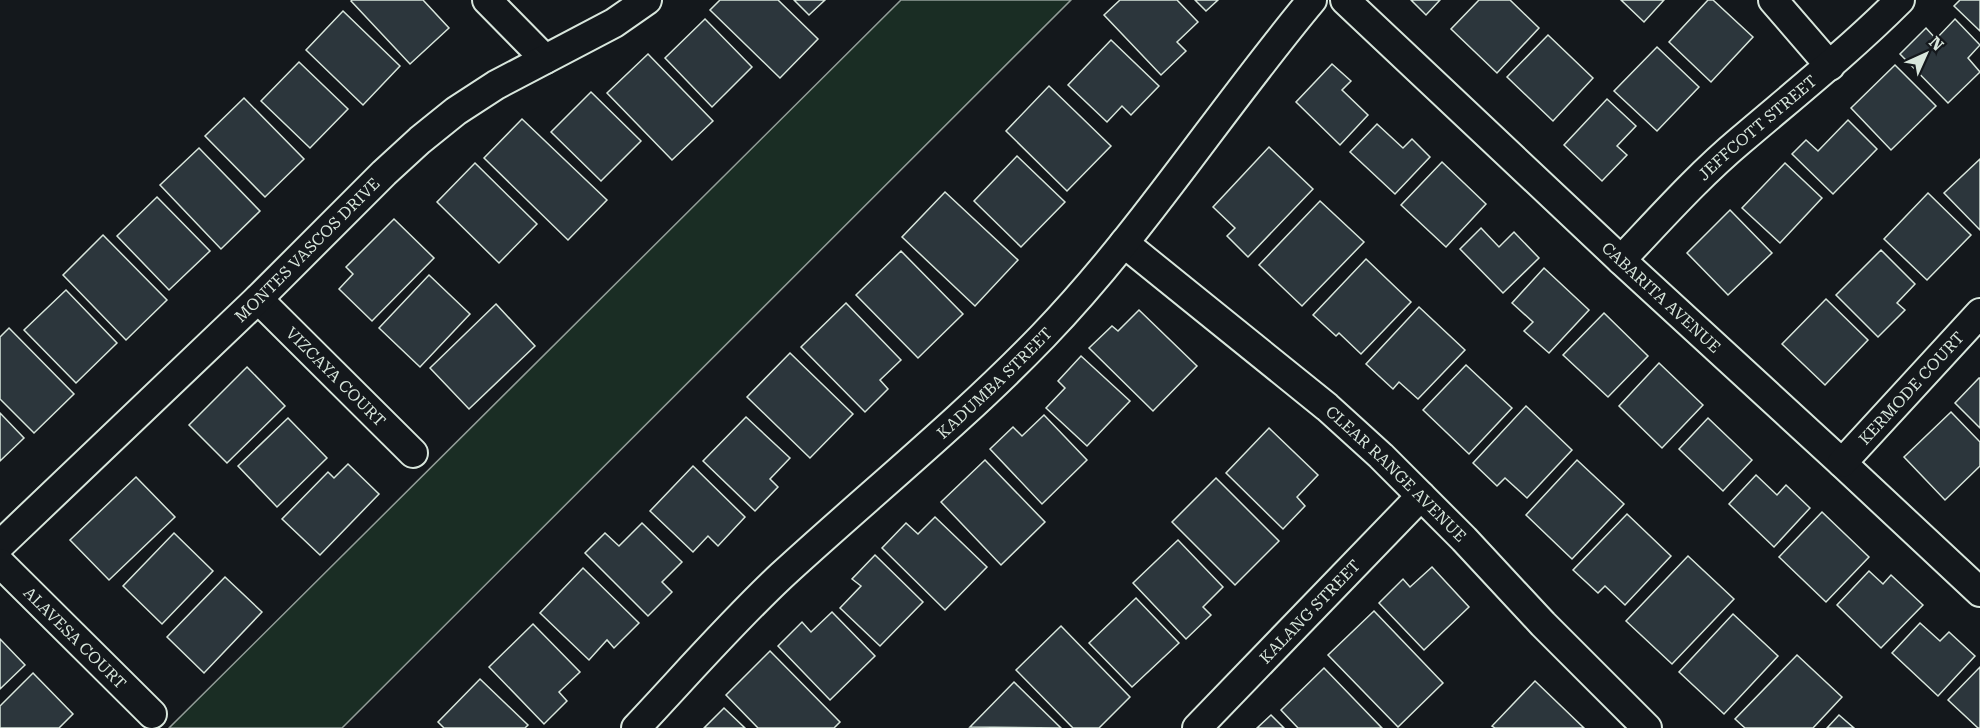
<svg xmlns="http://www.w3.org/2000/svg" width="1980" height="728" viewBox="0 0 1980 728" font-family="'Roboto Serif',serif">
<rect width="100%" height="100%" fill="#14181c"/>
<!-- green -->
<path fill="#1a2d24" stroke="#939e99" stroke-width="1.5" d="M901,0H1071L342,728H169Z"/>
<!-- building -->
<g fill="#2c363c" stroke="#d8e6dc" stroke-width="1.5">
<path d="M352,0H423L449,28L410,64L351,1Z"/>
<path d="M720,0H778L818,39L780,78L710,10Z"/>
<path d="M794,0H825L809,15Z"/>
<path d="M1120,0H1177L1198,22L1177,42L1186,51L1161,75L1104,15Z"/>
<path d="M1195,0H1218L1206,11Z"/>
<path d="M1411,0H1440L1426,15Z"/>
<path d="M1479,0H1510L1539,28L1497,73L1451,29Z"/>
<path d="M1621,0H1664L1644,22Z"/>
<path d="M1708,0H1713L1753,37L1711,82L1669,42Z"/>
<path d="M1960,0H1980V31L1954,6Z"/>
<path d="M343,11L400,66L363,105L306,50Z"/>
<path d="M705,19L752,67L712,107L665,58Z"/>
<path d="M1955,19L1980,45L1968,58L1980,72L1948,103L1900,54L1926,28L1936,39Z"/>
<path d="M1548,35L1593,78L1553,121L1507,77Z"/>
<path d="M1111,40L1159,86L1131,115L1122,106L1107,122L1068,85Z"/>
<path d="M1657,47L1699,87L1657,131L1614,91Z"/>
<path d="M648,54L713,121L672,160L607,93Z"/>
<path d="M299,62L348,109L310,148L261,101Z"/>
<path d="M1332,64L1351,81L1342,90L1368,115L1340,145L1296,102Z"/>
<path d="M1895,65L1936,106L1891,150L1851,108Z"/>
<path d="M1049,86L1111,146L1067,191L1006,131Z"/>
<path d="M591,92L641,141L601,181L551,132Z"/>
<path d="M244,98L304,159L265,197L205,136Z"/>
<path d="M1607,99L1636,126L1617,146L1627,155L1602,181L1564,145Z"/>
<path d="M522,119L607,200L568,240L484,158Z"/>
<path d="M1848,120L1877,149L1833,194L1792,154L1806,140L1818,151Z"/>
<path d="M1377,124L1403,148L1412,139L1430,157L1395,194L1350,152Z"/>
<path d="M1269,147L1313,189L1248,257L1227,236L1235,228L1213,207Z"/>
<path d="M199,148L260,211L221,249L160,185Z"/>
<path d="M1017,156L1065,202L1021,247L974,201Z"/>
<path d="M1980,159V230L1944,193Z"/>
<path d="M1442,162L1486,204L1446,247L1401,205Z"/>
<path d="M475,163L537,224L499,263L437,202Z"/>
<path d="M1785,163L1822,198L1780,243L1742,208Z"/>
<path d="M945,192L1018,260L975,306L902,237Z"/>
<path d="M1928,193L1971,235L1927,280L1884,239Z"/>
<path d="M157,197L210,251L169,290L117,236Z"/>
<path d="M1320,201L1364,242L1302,306L1259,265Z"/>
<path d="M1730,210L1772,253L1728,295L1687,253Z"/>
<path d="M394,219L434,258L372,321L339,289L353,274L346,267Z"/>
<path d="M1481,228L1499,247L1514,232L1539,258L1503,293L1460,249Z"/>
<path d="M103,235L167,300L126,340L63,275Z"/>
<path d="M1881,250L1915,284L1897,303L1905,310L1878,337L1836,295Z"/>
<path d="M901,251L963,314L918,358L856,295Z"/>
<path d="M1366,259L1411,302L1361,354L1339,333L1336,336L1313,315Z"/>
<path d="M1544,268L1589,310L1549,353L1524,331L1533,322L1512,303Z"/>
<path d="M429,275L470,314L420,367L379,328Z"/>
<path d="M66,290L117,343L76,383L24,330Z"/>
<path d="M1826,299L1868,340L1825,385L1782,344Z"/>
<path d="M846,303L901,360L880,380L888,389L865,412L801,347Z"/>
<path d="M496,304L535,346L469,409L430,368Z"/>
<path d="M1419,307L1465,350L1418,399L1399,382L1393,389L1366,364Z"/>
<path d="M1139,310L1197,366L1153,411L1089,348L1112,326L1118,331Z"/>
<path d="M1604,313L1648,356L1608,397L1563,355Z"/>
<path d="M9,328L74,394L34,433L0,399V337Z"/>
<path d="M790,353L853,414L810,458L747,397Z"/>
<path d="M1081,356L1130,401L1087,446L1046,408L1065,388L1058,381Z"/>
<path d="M1659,363L1703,405L1662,448L1619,406Z"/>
<path d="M1466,365L1512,408L1469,454L1423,410Z"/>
<path d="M247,367L285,406L227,463L189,425Z"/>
<path d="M1979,378H1980V428L1955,403Z"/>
<path d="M1526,406L1572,450L1527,498L1505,478L1497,486L1473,463Z"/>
<path d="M1951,412L1980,442V466L1945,500L1904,457Z"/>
<path d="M0,413L24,438L0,461Z"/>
<path d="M1044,415L1087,460L1042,504L990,449L1013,427L1022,436Z"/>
<path d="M746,417L790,458L770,479L778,487L755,511L703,461Z"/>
<path d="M288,418L327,458L277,507L238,466Z"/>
<path d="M1708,418L1752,460L1723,491L1679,449Z"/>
<path d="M1269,428L1318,475L1297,497L1305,506L1283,529L1226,473Z"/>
<path d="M985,460L1045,522L1001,565L941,502Z"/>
<path d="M1577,460L1624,504L1572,559L1526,515Z"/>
<path d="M348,464L379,494L320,555L282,519L328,472L334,478Z"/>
<path d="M693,466L745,517L718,546L708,536L693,552L650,511Z"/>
<path d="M1756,475L1777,495L1786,485L1810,508L1774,547L1729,504Z"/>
<path d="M136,477L175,517L109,580L70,540Z"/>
<path d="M1216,478L1279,541L1235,585L1172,522Z"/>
<path d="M1822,512L1869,557L1826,602L1779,557Z"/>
<path d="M1627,514L1671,556L1625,605L1605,586L1598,593L1573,570Z"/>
<path d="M935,517L987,567L945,610L882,548L906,523L918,534Z"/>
<path d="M642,523L682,562L662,582L672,592L648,616L585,553L605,533L619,546Z"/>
<path d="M174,533L213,571L162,624L123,586Z"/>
<path d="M1178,540L1223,587L1203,607L1211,615L1186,639L1133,583Z"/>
<path d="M875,555L923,602L880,646L840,608L861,586L852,579Z"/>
<path d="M1688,556L1734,599L1672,664L1626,621Z"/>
<path d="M1432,567L1469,607L1424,650L1379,603L1403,579L1410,587Z"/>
<path d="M583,568L639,623L614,648L607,640L589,660L540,613Z"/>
<path d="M1869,571L1883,584L1891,575L1923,605L1881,648L1837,605Z"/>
<path d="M225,577L262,612L204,673L167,637Z"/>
<path d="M1136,598L1179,643L1132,687L1089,643Z"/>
<path d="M1374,611L1443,683L1398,727L1328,655Z"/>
<path d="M832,612L875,656L830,700L778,646L802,622L811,632Z"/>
<path d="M1733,614L1778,656L1724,714L1679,672Z"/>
<path d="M1920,623L1940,641L1949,632L1975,656L1938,696L1892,653Z"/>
<path d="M533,624L580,672L559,692L567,701L544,724L489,667Z"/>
<path d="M1061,626L1130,697L1099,728H1073L1016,670Z"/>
<path d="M0,639L25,665L0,689Z"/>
<path d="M770,651L840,722L834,728H758L726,695Z"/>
<path d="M1797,655L1842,697L1813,728H1745L1735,719Z"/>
<path d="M1980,667V728H1978L1948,700Z"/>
<path d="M1324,668L1382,728H1298L1281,710Z"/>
<path d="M33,673L73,714L59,728H0V706Z"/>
<path d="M480,679L528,725L525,728H444L438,722Z"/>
<path d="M1535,681L1584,728H1495L1492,726Z"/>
<path d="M1014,682L1061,728L970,727Z"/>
<path d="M724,708L745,728H704Z"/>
<path d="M1271,715L1284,728H1257Z"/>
<path d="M1839,715L1854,728H1827Z"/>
</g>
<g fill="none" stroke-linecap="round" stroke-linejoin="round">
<!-- street casing -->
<g stroke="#d8e6dc" stroke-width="32">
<g id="street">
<path d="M487,0L545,59"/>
<path id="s1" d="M1345,0L1621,260L1842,463L1980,592"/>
<path d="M1773,0L1830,66"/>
<path id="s2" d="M1124,243L1327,407L1381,456L1464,539L1543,624L1647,728"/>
<path id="s3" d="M1621,260C1660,219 1698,176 1741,140C1795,94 1850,50 1900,0"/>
<path id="s4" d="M258,299L413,453"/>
<path id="s5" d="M1842,463L1980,313"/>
<path id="s6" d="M0,545L258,299L384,173L420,140L456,111L496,85L614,23L647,0"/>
<path id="s7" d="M0,563L152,714"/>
<path id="s8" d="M636,728C684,677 730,624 781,576C868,496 961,421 1043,336C1143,232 1220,110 1312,0"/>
<path id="s9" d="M1197,728L1421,496"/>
</g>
</g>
<!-- street -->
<use href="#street" stroke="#14181c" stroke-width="28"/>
</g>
<g text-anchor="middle" stroke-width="4.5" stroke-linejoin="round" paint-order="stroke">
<!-- street labels -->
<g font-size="16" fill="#d8e6dc" stroke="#14181c">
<text dy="6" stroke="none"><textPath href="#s3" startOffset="190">JEFFCOTT STREET</textPath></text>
<text dy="6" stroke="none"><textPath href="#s6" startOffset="426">MONTES VASCOS DRIVE</textPath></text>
<text dy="6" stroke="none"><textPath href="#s1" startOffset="434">CABARITA AVENUE</textPath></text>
<text dy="6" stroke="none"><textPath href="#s4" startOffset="110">VIZCAYA COURT</textPath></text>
<text dy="6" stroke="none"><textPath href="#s8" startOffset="498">KADUMBA STREET</textPath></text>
<text dy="6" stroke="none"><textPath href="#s5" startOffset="102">KERMODE COURT</textPath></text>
<text dy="6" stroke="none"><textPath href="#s2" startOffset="357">CLEAR RANGE AVENUE</textPath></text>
<text dy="6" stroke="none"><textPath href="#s9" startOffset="162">KALANG STREET</textPath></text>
<text dy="6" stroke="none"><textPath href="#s7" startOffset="106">ALAVESA COURT</textPath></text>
</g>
</g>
<!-- north arrow -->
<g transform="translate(1926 54) rotate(45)" stroke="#14181c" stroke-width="4.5" paint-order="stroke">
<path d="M0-4.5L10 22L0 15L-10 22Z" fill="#d8e6dc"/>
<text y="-9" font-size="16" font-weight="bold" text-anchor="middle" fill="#d8e6dc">N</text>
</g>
</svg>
